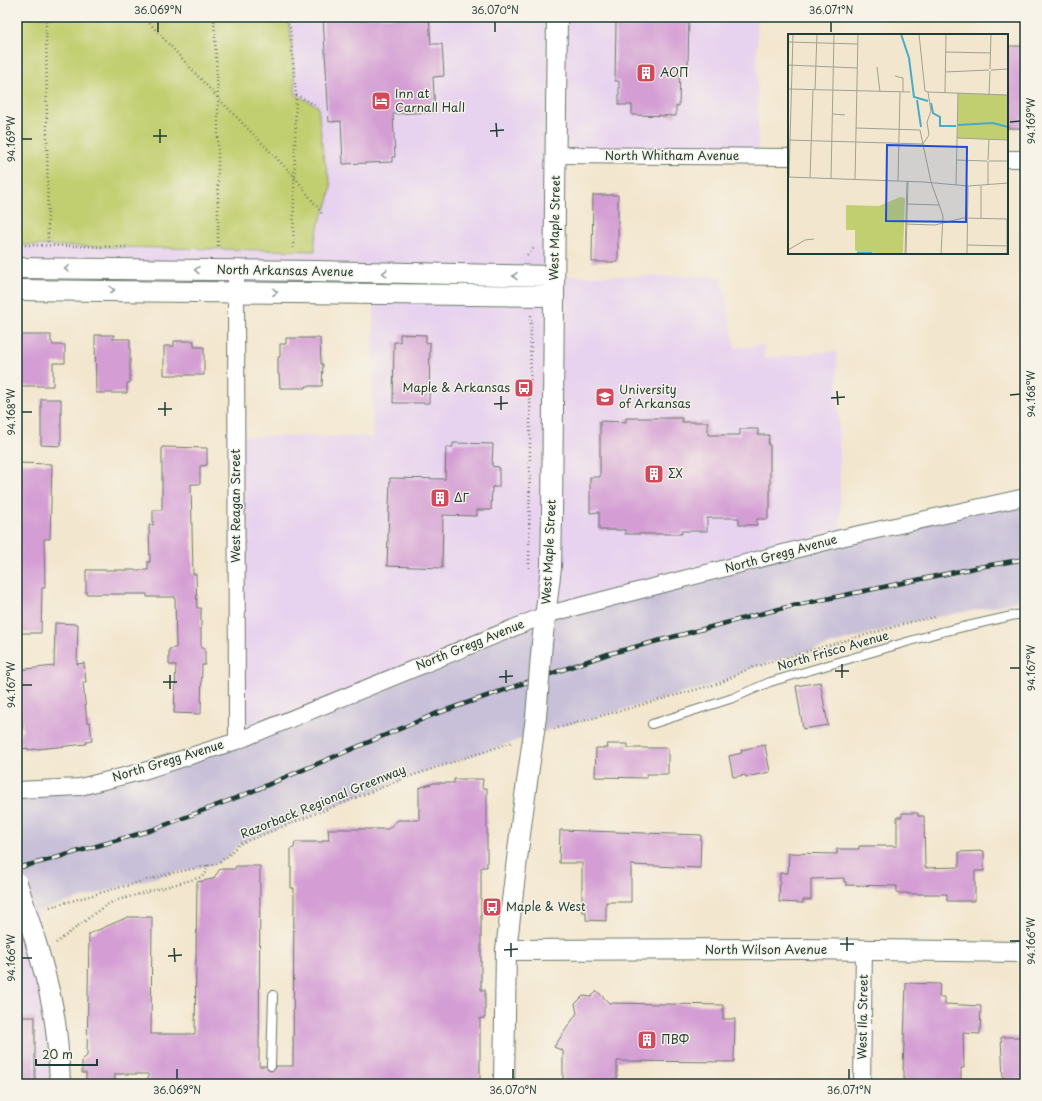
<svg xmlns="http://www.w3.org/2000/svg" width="1042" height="1101" viewBox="0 0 1042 1101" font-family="'Playpen Sans',sans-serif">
<rect width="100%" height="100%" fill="#f7f3e8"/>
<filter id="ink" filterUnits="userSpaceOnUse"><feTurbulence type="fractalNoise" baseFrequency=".025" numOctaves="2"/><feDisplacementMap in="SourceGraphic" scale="8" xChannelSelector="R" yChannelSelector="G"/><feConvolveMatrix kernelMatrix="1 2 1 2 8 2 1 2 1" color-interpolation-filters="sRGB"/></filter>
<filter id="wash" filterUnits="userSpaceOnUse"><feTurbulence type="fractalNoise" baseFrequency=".012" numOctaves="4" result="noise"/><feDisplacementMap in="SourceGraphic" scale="16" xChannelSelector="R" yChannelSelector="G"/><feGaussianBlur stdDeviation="0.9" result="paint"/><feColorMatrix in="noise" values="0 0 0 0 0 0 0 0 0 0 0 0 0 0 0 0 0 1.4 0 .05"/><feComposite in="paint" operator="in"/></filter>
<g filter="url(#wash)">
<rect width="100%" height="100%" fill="#f3e6ce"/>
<!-- built -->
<g fill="#e7d2ef">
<path d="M17,17H757L758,156L556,155L554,276H722L735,348L764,345V358L837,351L841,538L237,741L236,436L372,437L374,295L17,290Z"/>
<path d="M39,910L33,933L60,1084H17V912Z"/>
</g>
<!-- industrial -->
<path fill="#c8bfd8" d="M1025,497V599L992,607L914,621L770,662L748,669L720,683L549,730L408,777L239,844L228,856L216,864L168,874L39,910L17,912V790L144,771L545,615Z"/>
<!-- green -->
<path fill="#c2cf71" stroke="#708652" d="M17,17H284L290,27L296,95L318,106L323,154L331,186L328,202L319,224L315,241V251L17,245Z"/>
<g id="blocks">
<!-- building -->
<g fill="#d49ed4">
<path d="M323,17H429L431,44H442L444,76L433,77L435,112L393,114L395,157H392V162L343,164L341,121L329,122Z"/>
<path d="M620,17H689L688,66H680L679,106H676V116L632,115V105H619V81H615L616,22H620Z"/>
<rect x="1007" y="46" width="18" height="82"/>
<path d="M593,195H618V262H592Z"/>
<path d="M400,334L426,335V343L430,342L429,403H393L394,342H400Z"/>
<path d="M17,335H51V342H52L53,345H65V363H53V386H17Z"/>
<path d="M95,335H114L113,339H130V383H127V393H96Z"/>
<path d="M286,338H320L321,364H323L322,386H306V388H280L279,374H278V357H280V344H286Z"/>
<path d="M174,341H194V347H204V375H164V346H174Z"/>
<path d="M41,399H61V446L41,445Z"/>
<path d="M626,418H682V422H708V435H740V429H758V435H769L768,445H770V509H768V519H757V525H739V518H707V531H681L682,534H625V530H599V512L590,513V477H600V421L626,422Z"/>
<path d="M453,443L493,444L492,466L499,467V487H492L491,510H477V516L443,515L442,568L387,566L390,478L445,479L446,447H453Z"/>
<path d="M162,447L207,448V465L200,466V484H191L193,574H196L197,608H201V648H205V665H202L201,714L174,713L176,665H169V649L176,648L175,597H147V594H86V570H148V561L150,562L149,525H153V510H162Z"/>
<path d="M17,463L52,464L50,539H44L45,588H42L41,633H18L17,631Z"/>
<path d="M55,623L78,624L77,664L84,663L86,682H83L87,722H90L92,741L86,742V744L28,750V748L21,749L20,732L23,731L19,690H17V670L54,666Z"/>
<path d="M820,682L828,725L803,729L796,686Z"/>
<path d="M607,744H628V748H668V774H647V778L595,777L596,748H608Z"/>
<path d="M765,745L770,772L746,777L745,775L733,777L729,756L742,753L741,750Z"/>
<path d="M454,779H483L482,788H487V867H482L481,869V990H485V1018H480V1084H148V1074H115V1084H86V1073H82V1060L87,1056L89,934L128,917H152L151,1034H195L197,882L213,879L220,869H235L236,866H260L259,1066H266L268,1070L271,1071L275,1069L276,1066H293L294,888H291V849L294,848L295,842H323V840H329L328,829H388L398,820H419V788L434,783H454Z"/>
<path d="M902,813H918V816H924L925,868L959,867V852L984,851V871H975V901H947V894H908V893H897V886L846,885V882H844V878L811,879V900H803V903L779,902L780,873H788L789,853L837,854V849H859V846H897V817H902Z"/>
<path d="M560,830L701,835L700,868L631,865V902H606V921L586,920V912H582V863H559Z"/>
<path d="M906,983L940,984L939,997H945V1004L981,1006L980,1034L963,1033L964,1068H961V1083L904,1081V1070H903Z"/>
<path d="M597,991L609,1003L723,1005V1019H735L734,1062L617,1061V1084H563V1051L554,1047L577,1013L575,1004L583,996L591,997Z"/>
<rect x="17" y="1017" width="18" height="67"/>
<path d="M1001,1037H1025V1079H1003Z"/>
</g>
</g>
</g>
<g filter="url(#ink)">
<use href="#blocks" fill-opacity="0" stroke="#69786a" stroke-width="1"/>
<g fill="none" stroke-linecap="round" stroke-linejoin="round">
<!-- service casing -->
<g stroke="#69786a" stroke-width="10">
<g id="service">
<path d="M652,724L733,698L770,682L941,632L1025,613"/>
<path d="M271,1066L273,995"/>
</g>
</g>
<!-- minor casing -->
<g stroke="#69786a" stroke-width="18">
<g id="minor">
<path d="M555,155L789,157"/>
<path d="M1007,159H1025"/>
<path d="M236,270L237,741"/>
<path d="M17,790L80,787L144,771L237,741L545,615L841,538L1025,497"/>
<path d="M862,1084L864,950"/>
</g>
</g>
<!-- tertiary casing -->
<g stroke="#69786a" stroke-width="22">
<g id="tertiary">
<path d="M17,268L315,271L554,276"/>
<path d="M17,290L554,296"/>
<path d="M542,643L551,567L552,516L554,296L557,17"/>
<path d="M33,933C41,960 50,988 54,1016C58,1039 59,1061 60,1084"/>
<path d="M506,950L801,949L1025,952"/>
<path d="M504,1084L506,950L522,818L536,717"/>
</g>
</g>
<!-- path -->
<g stroke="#69786a" stroke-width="2.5" stroke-dasharray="1 3" stroke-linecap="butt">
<path d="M46,17L48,245"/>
<path d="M144,17L218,98L294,176L323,215"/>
<path d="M214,17L218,98V249"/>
<path d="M284,17L290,27L296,95L293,250"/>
<path d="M296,95L318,106"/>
<path d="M17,245L127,247"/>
<path d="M527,255L534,248"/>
<path d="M529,568L531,315"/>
<path d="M554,729L720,683L748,669L770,662L914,621L936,617"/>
<path d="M46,908L168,874L216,864L228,856L239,844L408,777L513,742"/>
<path d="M56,943L103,907L114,901L202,877L207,872V865"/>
</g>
<!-- service -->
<use href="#service" stroke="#fff" stroke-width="8"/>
<!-- minor -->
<use href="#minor" stroke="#fff" stroke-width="16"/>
<!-- tertiary -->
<use href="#tertiary" stroke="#fff" stroke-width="20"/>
<!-- rail casing -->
<g stroke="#1f3d34" stroke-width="4.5">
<path id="rail" d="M17,868L52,859L152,830L246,794L435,714L608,654L783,608L979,567L1025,559"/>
</g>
<!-- rail -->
<use href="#rail" stroke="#f7f3e8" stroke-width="3" stroke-dasharray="9" stroke-linecap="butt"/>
<!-- tertiary-bridge casing -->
<g stroke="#69786a" stroke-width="22" stroke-linecap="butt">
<g id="tertiary-bridge">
<path d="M536,717L542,643"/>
<path d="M17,883L33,933"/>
</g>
</g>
<!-- tertiary-bridge -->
<use href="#tertiary-bridge" stroke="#fff" stroke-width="20"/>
</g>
<!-- one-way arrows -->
<defs><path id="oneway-chevron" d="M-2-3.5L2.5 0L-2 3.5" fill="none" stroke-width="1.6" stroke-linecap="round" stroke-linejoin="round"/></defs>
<g stroke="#8f9e9a">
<use href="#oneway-chevron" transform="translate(67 269) rotate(-179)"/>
<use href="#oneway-chevron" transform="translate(197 270) rotate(-179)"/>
<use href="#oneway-chevron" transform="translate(385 273) rotate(-179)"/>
<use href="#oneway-chevron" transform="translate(515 276) rotate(-179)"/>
<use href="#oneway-chevron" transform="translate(112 290)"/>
<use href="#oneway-chevron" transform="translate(275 292) rotate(1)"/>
</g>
</g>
<!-- ticks -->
<path fill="none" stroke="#1f3d34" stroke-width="1.5" d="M158,22V32M495,22V32M831,22V32M1010,122L1020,121M496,123L497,137M160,129V143M490,131L504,130M153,136H167M22,139H32M837,391L838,405M1010,395L1020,394M501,396V410M831,398L845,397M165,402V416M494,404L508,403M158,409H172M22,412H32M842,664V678M1010,668H1020M506,670V683M835,671H849M170,675V689M499,677L513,676M163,682H177M22,685H32M847,937V951M1010,941H1020M511,943V957M840,944H854M174,948L175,962M504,950L518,949M168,956L182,955M22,958H32M177,1069V1079M513,1069V1079M849,1069V1079"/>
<!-- icons -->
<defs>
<g id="building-square" transform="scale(1)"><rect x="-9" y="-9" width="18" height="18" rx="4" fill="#d1495b" stroke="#f7f3e8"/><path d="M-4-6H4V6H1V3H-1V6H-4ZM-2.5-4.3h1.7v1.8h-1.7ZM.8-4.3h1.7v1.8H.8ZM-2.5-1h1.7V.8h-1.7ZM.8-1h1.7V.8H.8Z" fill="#fff"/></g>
<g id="hotel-square" transform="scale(1)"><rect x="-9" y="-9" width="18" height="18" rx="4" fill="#d1495b" stroke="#f7f3e8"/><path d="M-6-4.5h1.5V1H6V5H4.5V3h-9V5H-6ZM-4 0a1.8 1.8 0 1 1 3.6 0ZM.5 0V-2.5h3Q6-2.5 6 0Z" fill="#fff"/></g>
<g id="bus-square" transform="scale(1)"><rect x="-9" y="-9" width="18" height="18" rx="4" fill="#d1495b" stroke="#f7f3e8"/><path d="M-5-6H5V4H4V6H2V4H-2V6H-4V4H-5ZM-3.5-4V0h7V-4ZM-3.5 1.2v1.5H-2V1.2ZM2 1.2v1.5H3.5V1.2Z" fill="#fff"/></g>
<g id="university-square" transform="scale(1)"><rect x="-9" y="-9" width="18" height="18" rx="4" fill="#d1495b" stroke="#f7f3e8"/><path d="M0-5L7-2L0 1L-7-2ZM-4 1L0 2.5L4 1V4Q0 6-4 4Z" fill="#fff"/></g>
</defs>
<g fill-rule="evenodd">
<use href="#building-square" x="646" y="73"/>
<use href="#hotel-square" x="381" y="101"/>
<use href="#bus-square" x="524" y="388"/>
<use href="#university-square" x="605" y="397"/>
<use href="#building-square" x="654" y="474"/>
<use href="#building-square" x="440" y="498"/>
<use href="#bus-square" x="492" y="907"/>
<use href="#building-square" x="647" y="1040"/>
</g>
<g text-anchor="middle" stroke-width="3" stroke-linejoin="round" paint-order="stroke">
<!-- poi labels -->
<g font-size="12" fill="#1f3d34" stroke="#f7f3e8" text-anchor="start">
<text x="660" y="77">ΑΟΠ</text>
<text x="395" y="98">Inn at<tspan x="395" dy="14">Carnall Hall</tspan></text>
<text x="510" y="392" text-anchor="end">Maple &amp; Arkansas</text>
<text x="619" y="394">University<tspan x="619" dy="14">of Arkansas</tspan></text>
<text x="668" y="478">ΣΧ</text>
<text x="454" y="502">ΔΓ</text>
<text x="506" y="911">Maple &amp; West</text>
<text x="661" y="1044">ΠΒΦ</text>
</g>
<!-- street labels -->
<g font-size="12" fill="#1f3d34" stroke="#f7f3e8">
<text x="672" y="160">North Whitham Avenue</text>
<text transform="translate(555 228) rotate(-89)" y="4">West Maple Street</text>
<text transform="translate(285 271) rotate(1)" y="4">North Arkansas Avenue</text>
<text transform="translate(236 506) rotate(-90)" y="4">West Reagan Street</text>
<text transform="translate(549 552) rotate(-87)" y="4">West Maple Street</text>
<text transform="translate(781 554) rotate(-15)" y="4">North Gregg Avenue</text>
<text transform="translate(470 645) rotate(-22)" y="4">North Gregg Avenue</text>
<text transform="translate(833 651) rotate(-16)" y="4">North Frisco Avenue</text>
<text transform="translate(168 761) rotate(-17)" y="4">North Gregg Avenue</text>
<text transform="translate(323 802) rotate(-22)" y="4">Razorback Regional Greenway</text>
<text x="766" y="954">North Wilson Avenue</text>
<text transform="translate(863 1017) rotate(-89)" y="4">West Ila Street</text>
</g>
</g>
<!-- overview -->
<g transform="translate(788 34)">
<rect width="220" height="220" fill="#f3e6ce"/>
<path d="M170,59L220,61V106L169,104ZM112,163L117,164L115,220L70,218L67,216V196H58V171L91,172Z" fill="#c2cf71"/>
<path fill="none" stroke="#48acc7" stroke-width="2" d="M113,0L121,24L126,63L140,67M129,66L133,93M143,69L145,79L152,83V92H168M170,91L205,89L220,93M69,219H84"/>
<path fill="none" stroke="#9ea290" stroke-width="1" d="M131,0L137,57L140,58L143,77L139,88L141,101L135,110M0,8L70,10M158,18L203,19M0,31L69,34M89,33L92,58M202,35L203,0M203,36L220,35M157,38L201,36M107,42L115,44V58M0,55L122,58M27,56L29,0M140,58L220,61M157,58L158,0M201,61L202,37M45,80L57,81M68,94L132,96L143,148L155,182L153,220M169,104L220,106M0,106L135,110M168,126L199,127M200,126L201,105M201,127H220M0,143L136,148L180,152L220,149M1,143L5,0M22,144L25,56M43,145L46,0M67,146L70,0M110,147L112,58M200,150V127M168,151L170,59M119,170L152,171M193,185V152M117,190L147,191L175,184L220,185M179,211L220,212M0,216L17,206L26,205M117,220L119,147M118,220L120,147M179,220L180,152M219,220V185"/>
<path fill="#1d4ed8" fill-opacity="0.15" stroke="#1d4ed8" stroke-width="2" d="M99,111L179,113L178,188L98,187Z"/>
<rect width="220" height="220" fill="none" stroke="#1f3d34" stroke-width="2"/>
</g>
<!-- margin -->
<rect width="1042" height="1101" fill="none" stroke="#f7f3e8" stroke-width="44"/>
<!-- scale -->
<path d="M36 1059v6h61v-6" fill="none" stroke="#1f3d34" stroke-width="2"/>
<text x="42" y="1059" font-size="12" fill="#1f3d34" stroke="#f7f3e8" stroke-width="3" paint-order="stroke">20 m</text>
<rect x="22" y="22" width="998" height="1057" fill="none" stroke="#1f3d34" stroke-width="1.5"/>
<g font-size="10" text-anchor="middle" fill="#1f3d34">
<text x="158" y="14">36.069°N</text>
<text x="495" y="14">36.070°N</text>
<text x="831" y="14">36.071°N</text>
<text transform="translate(1031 121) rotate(-90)" y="4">94.169°W</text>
<text transform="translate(11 139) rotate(-90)" y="4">94.169°W</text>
<text transform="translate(1031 394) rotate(-90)" y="4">94.168°W</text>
<text transform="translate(11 412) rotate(-90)" y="4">94.168°W</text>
<text transform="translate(1031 668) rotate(-90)" y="4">94.167°W</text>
<text transform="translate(11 685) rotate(-90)" y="4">94.167°W</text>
<text transform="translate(1031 941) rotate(-90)" y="4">94.166°W</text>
<text transform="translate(11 958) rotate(-90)" y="4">94.166°W</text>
<text x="177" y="1094">36.069°N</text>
<text x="513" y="1094">36.070°N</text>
<text x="849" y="1094">36.071°N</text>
</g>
</svg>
